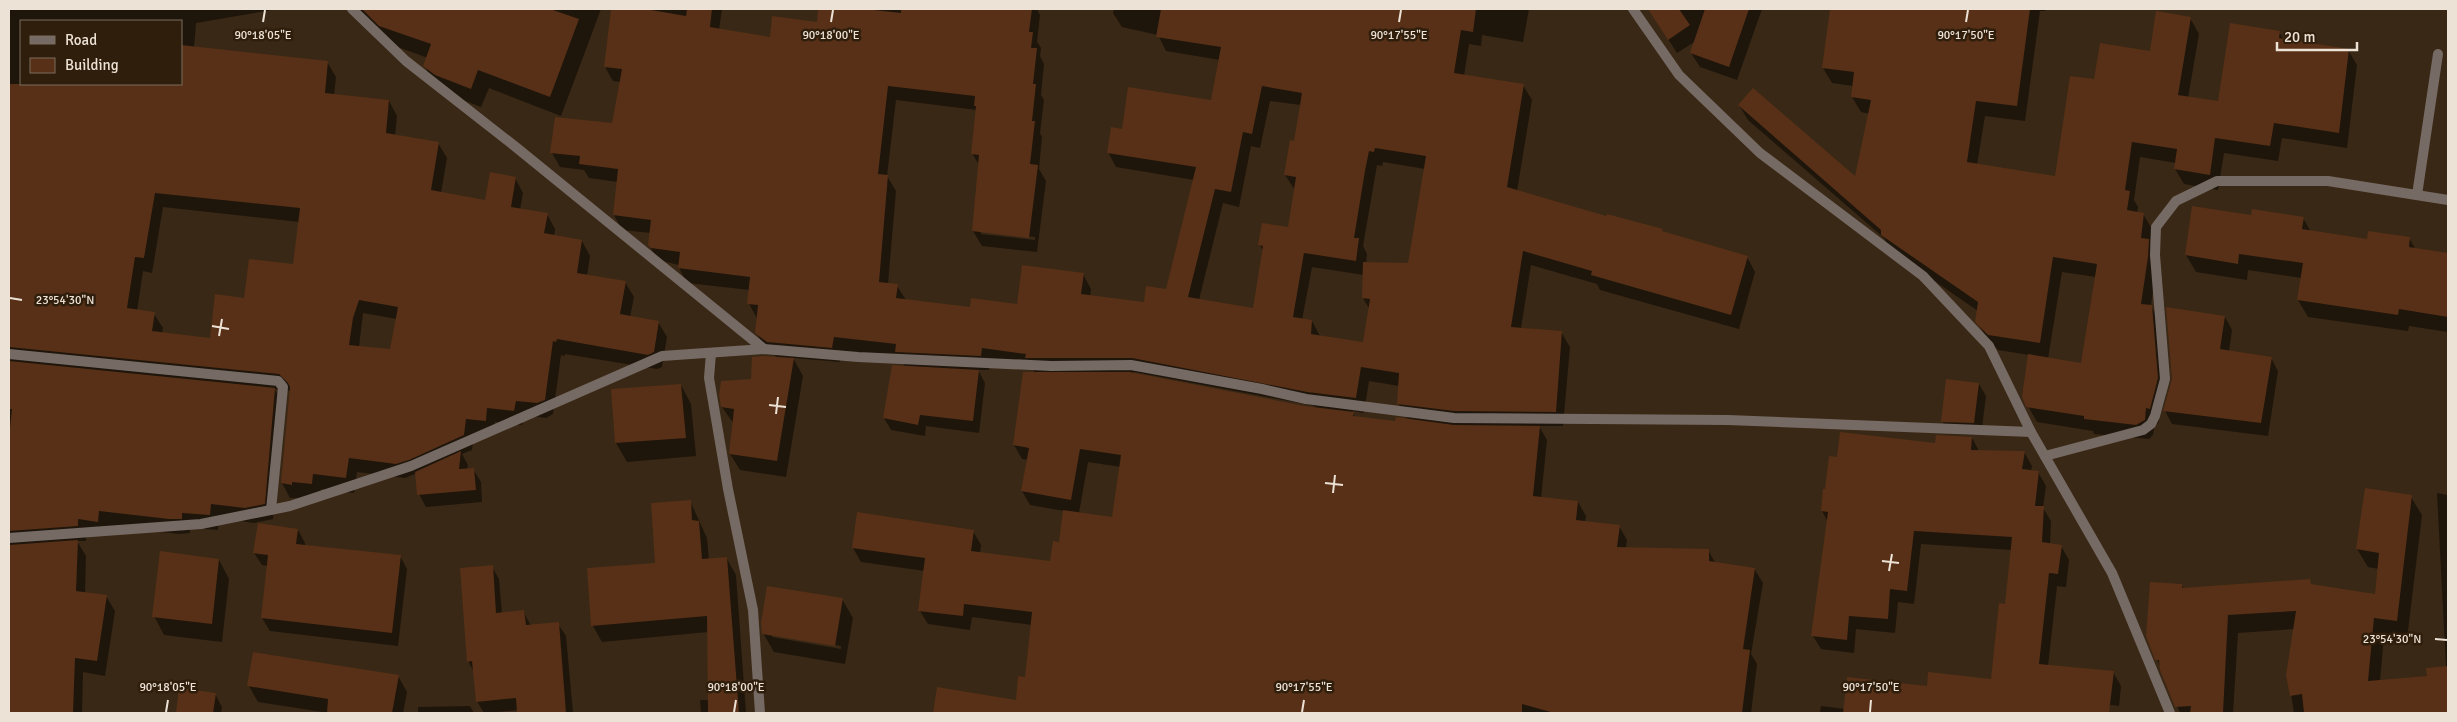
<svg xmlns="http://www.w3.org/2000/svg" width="2457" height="722" viewBox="0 0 2457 722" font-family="Signika,sans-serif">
<rect width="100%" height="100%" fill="#392815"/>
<!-- shadow -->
<g fill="#0007" fill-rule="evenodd">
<path d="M9,9H278L196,23L194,48L327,62L336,77L334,95L389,101L397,116L395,136L438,143L447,158L441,193L486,201L515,178L523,193L520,210L547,214L555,229L554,236L582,241L590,256L587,276L625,282L634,297L630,317L658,322L667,337L662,367L657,369L565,354V356L561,355L553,414L546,418L524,415L522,425L495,422L494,435L474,433L472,450L462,454L468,465L467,470L473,469L481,482L482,502L426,507L419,494L417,473L405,478L357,472L354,493L321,489L320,498H290L282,483L291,391L207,381L206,383L275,390L284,405L273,519L254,523L219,518L218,530L190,528V533L179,534L107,526L106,536L86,534V541H77L86,556L85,594L106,596L115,611L105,676L83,672L82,713H9ZM21,21H181V84H21ZM163,207L300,222L294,266L211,340L162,334L163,328L154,314L137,311L143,271L152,273ZM363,313L397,319L391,351L359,347Z"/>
<path d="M353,9H601L561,116L489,88L481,107L447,94L436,85L424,65L428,58L392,45L380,29Z"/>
<path d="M612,9H722L719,30L771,38L818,23L820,9H1037L1040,15L1037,42L1041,48L1040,56L1044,64L1041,95L1044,100L1040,133L1042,137L1039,169L1046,181L1037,252L982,246L973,231L979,165L972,153L977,110L896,100L887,176L896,191L888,284L897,286L906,300L971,308L1018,305L1083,274L1091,289L1090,297L1145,304L1167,290L1194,180L1116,167L1108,152L1123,130L1212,101L1220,60L1166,51L1158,35L1122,27L1113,13L1114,9H1392L1412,85L1424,9H1529L1523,42L1482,35L1481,46L1469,44L1464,76L1523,85L1532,100L1517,191L1607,218L1662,230L1664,233L1747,257L1755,272L1739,329L1600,290L1597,284L1531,265L1521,328L1561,332L1570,347L1563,426H1539L1547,440L1541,498L1578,502L1586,516L1585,522L1619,526L1627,540L1626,548L1708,550L1716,564L1755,570L1763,583L1751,654L1757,664L1751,713H934L938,688L1017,702L1027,678L1032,625L972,617L970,630L928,624L920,611L925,571L861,562L853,548L973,531L981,545L980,554L1052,562L1060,543L1064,511L1030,505L1022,491L1028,460L1022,459L1014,445L1035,373L1032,368L990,362L989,370H978L985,383L979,433L926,426L925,436L891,430L884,418L905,367L900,358L842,351L840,362L793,358L803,376L786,477L740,470L730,454L734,424L722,407L779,359L765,347L756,332L757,318L749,304L750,290L687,283L679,268V265L658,260L649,245L651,233L622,230L614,215L618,182L589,178L584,170L560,167L552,153L613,125L621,82L613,81L605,67ZM1270,101L1301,105L1295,142L1285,175L1295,190L1289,228L1260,245L1263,251L1254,309L1199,300L1223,203L1239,207L1251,146L1260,148ZM1383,162L1425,169L1409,265L1366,264L1367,254L1363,246L1377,165L1382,166ZM981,231L1035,237V240L981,234ZM1312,267L1364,275L1363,298L1370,310L1364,344L1320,336L1312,321L1302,320ZM1134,372L1315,406L1314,408L1134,374ZM1369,381L1399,386L1398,403L1408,420L1396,422L1355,417L1352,411L1364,413ZM1088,462L1121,467L1113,518L1079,513Z"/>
<path d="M1649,9H1762L1737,80L1700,67L1691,53L1696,41L1677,53Z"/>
<path d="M1832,9H2045V11H2040L2025,121L1985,116L1977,165L2056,177L2095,81L2151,53L2190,18L2199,34L2188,98L2219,102L2279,32L2284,40L2348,50L2357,65L2347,148L2282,138L2278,161L2224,153L2218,190L2184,184L2175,169L2176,163L2140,157L2134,200L2138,207L2137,213L2143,214L2152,229L2150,244L2157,256L2151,306L2160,322L2166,395L2158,424L2155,423L2153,435L2149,439L2094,434L2093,431L2037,422L2028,406L2029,355L1998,350L1986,337L1977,321L1978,311L1891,251L1884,238L1748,120L1739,105L1855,178L1870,114L1861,112L1852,97L1853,86L1832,83L1823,68ZM2062,272L2096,277L2082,364L2048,359Z"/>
<path d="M2252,217L2303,218L2311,232L2368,241L2409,238L2416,250L2448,255V332L2409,326L2408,331L2308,317L2298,300L2302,278L2248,270L2247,280L2196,272L2186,255Z"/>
<path d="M2225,317L2232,330L2229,352L2271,358L2278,371L2268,436L2172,424L2165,411Z"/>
<path d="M1979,384L1986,396L1981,435L1950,434L1942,421Z"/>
<path d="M681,385L691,404L696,456L627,462L616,443L612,390Z"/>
<path d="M1972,438L1979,451L2024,452L2032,466L2031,471L2038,472L2046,486L2043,508L2051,521L2050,545L2061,546L2069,560L2066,587L2057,586L2048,666L2113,672L2121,686L2119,706L2096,703L2095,713H1820L1821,706L1845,709L1928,687L1992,681L2006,605L2012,550L1921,544L1914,604L1898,602L1895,633L1856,629L1854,653L1821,649L1813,636L1828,522L1822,511L1826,490L1838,459Z"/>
<path d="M2437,493L2448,495V713H2294L2288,675L2294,629L2238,633L2233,713H2180L2157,659L2182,586L2183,589L2309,581L2312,586L2376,595L2379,569L2368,567L2357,549L2411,497L2422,515L2407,639L2384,636L2380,681L2428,677L2446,667Z"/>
<path d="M690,501L707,538L709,560L727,559L736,575L746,713H701L700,700H709L708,632L602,642L593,626L588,569L657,564Z"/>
<path d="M298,530L305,543V546L400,556L407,569L398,646L270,631L262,618L268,566L262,565L254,553Z"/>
<path d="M219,560L229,579L222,642L164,635L154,616Z"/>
<path d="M492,567L499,579L502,614L523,611L531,626L558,624L566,636L573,713H518V710L484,713L477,701L474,672L468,661Z"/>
<path d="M842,599L853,618L845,664L774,652L763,633ZM772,634L841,646V649L772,637Z"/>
<path d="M398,676L407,692L403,713H329L258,702L249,686Z"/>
<path d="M180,690L215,694L222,707L221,713H177Z"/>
<path d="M470,706L474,713H418V707Z"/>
</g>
<!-- building -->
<g fill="#573017" fill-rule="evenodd">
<path d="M362,9H550L579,19L550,97L478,70L471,89L435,75L423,66L431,44L379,26Z"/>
<path d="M611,9H645L686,16L687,9H712L710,27L770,37L772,16L817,22L818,9H865L901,13V9H1032L1029,32H1033L1031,48H1037L1033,84H1036L1032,121H1035L1030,164L1038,165L1029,238L972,231L979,155L971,154L976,106H974L975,96L888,86L878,174L888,175L879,282L898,284L896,298L970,307L971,298L1017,304L1022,265L1084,273L1081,294L1144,302L1146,286L1166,289L1196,167L1107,153L1111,127L1122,129L1128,87L1211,100L1221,47L1156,37L1161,9H1476L1473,32L1461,30L1454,73L1524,84L1507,187L1606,216L1607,214L1663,229L1662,231L1748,256L1731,315L1591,275L1592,271L1523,251L1511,327L1562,331L1556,412L1454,411L1397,404L1399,373L1361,367L1356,398L1307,392L1132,358H1025L1026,354L982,348L981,356L895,352L896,344L834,337L832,348L767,342L755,333L758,305L747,304L750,277L678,268L680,252L651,248L648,245L651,220L613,215L618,169L579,164L580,156L550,153L555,117L612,123L622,69L604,67ZM1262,86L1302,93L1294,141L1290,140L1284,175L1296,177L1288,227L1262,223L1258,245L1263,246L1253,308L1188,297L1215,189L1231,192L1243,132L1252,134ZM1375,148L1426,156L1408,263L1363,262L1362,298L1370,299L1363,342L1311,334L1312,320L1293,317L1304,253L1356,261L1359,238H1354L1365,171L1369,151L1374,152Z"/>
<path d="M1648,9H1679L1690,25L1668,40Z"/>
<path d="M1705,9H1749L1729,67L1690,53Z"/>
<path d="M1830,9H2030L2017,106L1976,101L1967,162L2055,176L2070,76L2094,79L2100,43L2150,51L2156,11L2191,17L2178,95L2218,101L2230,23L2280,31L2279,38L2349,49L2339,133L2274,123L2270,146L2215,138L2210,175L2174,169L2177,149L2132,142L2125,190L2130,191L2127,210L2144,213L2141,238L2149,239L2148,257L2141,304L2152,305L2158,378L2150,409L2146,408L2145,420L2136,425L2084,419V416L2026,407L2022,397L2028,354L2081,363L2097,264L2053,257L2040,343L1988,335L1975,322L1978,302L1881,235V230L1738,105L1753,88L1855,176L1871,100L1851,97L1854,72L1822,68Z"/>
<path d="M181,45L328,61L325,93L389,100L386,133L439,142L431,190L485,200L490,172L516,177L511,207L548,213L544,233L582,240L577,273L626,281L620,314L659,321L654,352L648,355L557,339L556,342L553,341L545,400L537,403L516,401L514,411L487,408L486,421L466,419L464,435L409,460L396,464L349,458L346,478L313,474L312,484L292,482V485L281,483L290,387L288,383L279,374L9,347V84H181ZM155,193L300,208L293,264L249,259L244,298L215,294L210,338L152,331L155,312L127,308L135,257L144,258ZM359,300L398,307L390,349L349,345L353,318Z"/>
<path d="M2192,206L2251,215L2252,209L2304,217L2302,229L2367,239L2368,231L2410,237L2409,247L2448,253V317L2399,309L2398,315L2297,300L2303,263L2239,254L2238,264L2185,255Z"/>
<path d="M2166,307L2225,316L2220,349L2272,357L2261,423L2163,411L2172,379Z"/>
<path d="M764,356L794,358L777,461L729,454L734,409L721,407L719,395L721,381L751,379L752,357Z"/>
<path d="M9,361L275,388L265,504L245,508L211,504L210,515L182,513V519H169L99,511L98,522L78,519V526L9,531V437L12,409H9Z"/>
<path d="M892,365L979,370L973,421L920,415L918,425L883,418Z"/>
<path d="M1023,372H1130L1305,406L1354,412L1353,416L1395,421L1396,417L1454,425L1540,426L1533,496L1578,501L1576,520L1620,525L1617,547L1709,549V561L1755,568L1743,649L1750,650L1742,713H1554L1522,704V713H933L937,687L1016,700L1018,676L1025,677L1032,612L964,604L963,616L918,611L925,558L852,548L857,512L974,530L971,551L1050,561L1053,541L1059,542L1063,510L1112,517L1121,455L1080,449L1071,500L1021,491L1029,448L1013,445Z"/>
<path d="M1946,379L1979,383L1974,423L1941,422Z"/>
<path d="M681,384L686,438L615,443L611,389Z"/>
<path d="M1840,432L1935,443L1936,435L1972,437L1971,450L2025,451L2022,469L2039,471L2035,506H2044L2042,542L2062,545L2058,574L2049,573L2039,664L2114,671L2109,713H1843L1847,677L1927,686L1928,672L1991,679L1999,603L2005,604L2012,537L1914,531L1907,591L1890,589L1888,619L1849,616L1847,640L1811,636L1828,512L1821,511L1823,489H1825L1829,456L1837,457Z"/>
<path d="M461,451L459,469L474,468L476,490L417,495L415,472Z"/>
<path d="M2365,488L2412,495L2397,621L2374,618L2368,681L2427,676L2426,668L2448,666V713H2304L2302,694L2290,696L2286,675L2296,611L2228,615L2223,713H2190L2191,706L2175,707L2160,670L2159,660H2155L2146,636L2150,582L2182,584V588L2310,579L2311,584L2375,594L2379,553L2356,549Z"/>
<path d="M691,500L692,520L699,521L702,559L727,557L739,713H708L707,616L591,626L587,568L655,563L651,503Z"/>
<path d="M258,523L298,529L296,544L401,555L392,633L261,618L268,555L253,553Z"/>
<path d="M78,540L76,591L107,595L97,661L75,658L73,713H9V545Z"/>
<path d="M160,551L219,559L212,624L152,617Z"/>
<path d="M493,565L496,613L524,610L526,625L559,622L566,713H517L516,698L476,702L472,661L467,662L460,568Z"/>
<path d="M767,586L843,598L835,646L762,634L761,623Z"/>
<path d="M253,652L399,675L392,713H327L328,699L247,686Z"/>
<path d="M179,688L216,693L213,713H176Z"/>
</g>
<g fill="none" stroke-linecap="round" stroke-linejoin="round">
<!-- minor -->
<g stroke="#766a64" stroke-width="10">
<path d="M352,9L406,61L517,148L764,349"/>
<path d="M1633,9L1679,75L1760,153L1923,276L1989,346L2031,432L2112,573L2170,713"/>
<path d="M2417,195L2438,54"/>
<path d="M711,353L709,378L728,489L753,610L760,713"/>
<path d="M9,354L278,381L283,387L271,510"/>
<path d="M2045,456L2143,430L2151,424L2155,416L2165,379L2155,255L2156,227L2176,201L2217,181H2328L2448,200"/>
<path d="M9,538L201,524L290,506L411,466L662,356L764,349L858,357L1051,366L1131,365L1262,389L1306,399L1454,418L1728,420L2031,432"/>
</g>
</g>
<!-- ticks -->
<path fill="none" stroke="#ede2d6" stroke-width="2" d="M263,22L265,10M831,22L833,10M1399,22L1401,10M1966,22L1968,10M10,298L22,300M212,326L229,329M219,336L222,319M769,405L786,407M776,414L778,397M1325,483L1343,485M1333,493L1335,475M1882,561L1899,563M1889,571L1892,554M2435,639L2447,640M166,712L168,700M734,712L736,700M1302,712L1304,700M1870,712L1871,700"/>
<g font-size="12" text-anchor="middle" fill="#ede2d6" stroke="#2f1e0c" stroke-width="5" stroke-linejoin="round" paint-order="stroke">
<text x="263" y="39">90°18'05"E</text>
<text x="831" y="39">90°18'00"E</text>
<text x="1399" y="39">90°17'55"E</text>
<text x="1966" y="39">90°17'50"E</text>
<text x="65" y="304">23°54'30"N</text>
<text x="2392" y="643">23°54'30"N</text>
<text x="168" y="691">90°18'05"E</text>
<text x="736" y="691">90°18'00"E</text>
<text x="1304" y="691">90°17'55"E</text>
<text x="1871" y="691">90°17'50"E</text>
</g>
<!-- border -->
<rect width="2457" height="722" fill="none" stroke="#ede2d6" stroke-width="20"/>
<!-- legend -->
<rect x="20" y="20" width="162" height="65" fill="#2f1e0c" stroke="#7b6c5d"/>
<rect x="30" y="36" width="25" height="8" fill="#766a64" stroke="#7b6c5d"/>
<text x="65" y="45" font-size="15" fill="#ede2d6">Road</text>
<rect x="30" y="58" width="25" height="15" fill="#573017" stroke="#7b6c5d"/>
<text x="65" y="70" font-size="15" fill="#ede2d6">Building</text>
<!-- scale -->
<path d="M2277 42v8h80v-8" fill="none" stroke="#ede2d6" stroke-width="2.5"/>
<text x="2284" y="42" font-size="15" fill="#ede2d6" stroke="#2f1e0c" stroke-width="4" paint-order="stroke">20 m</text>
</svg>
